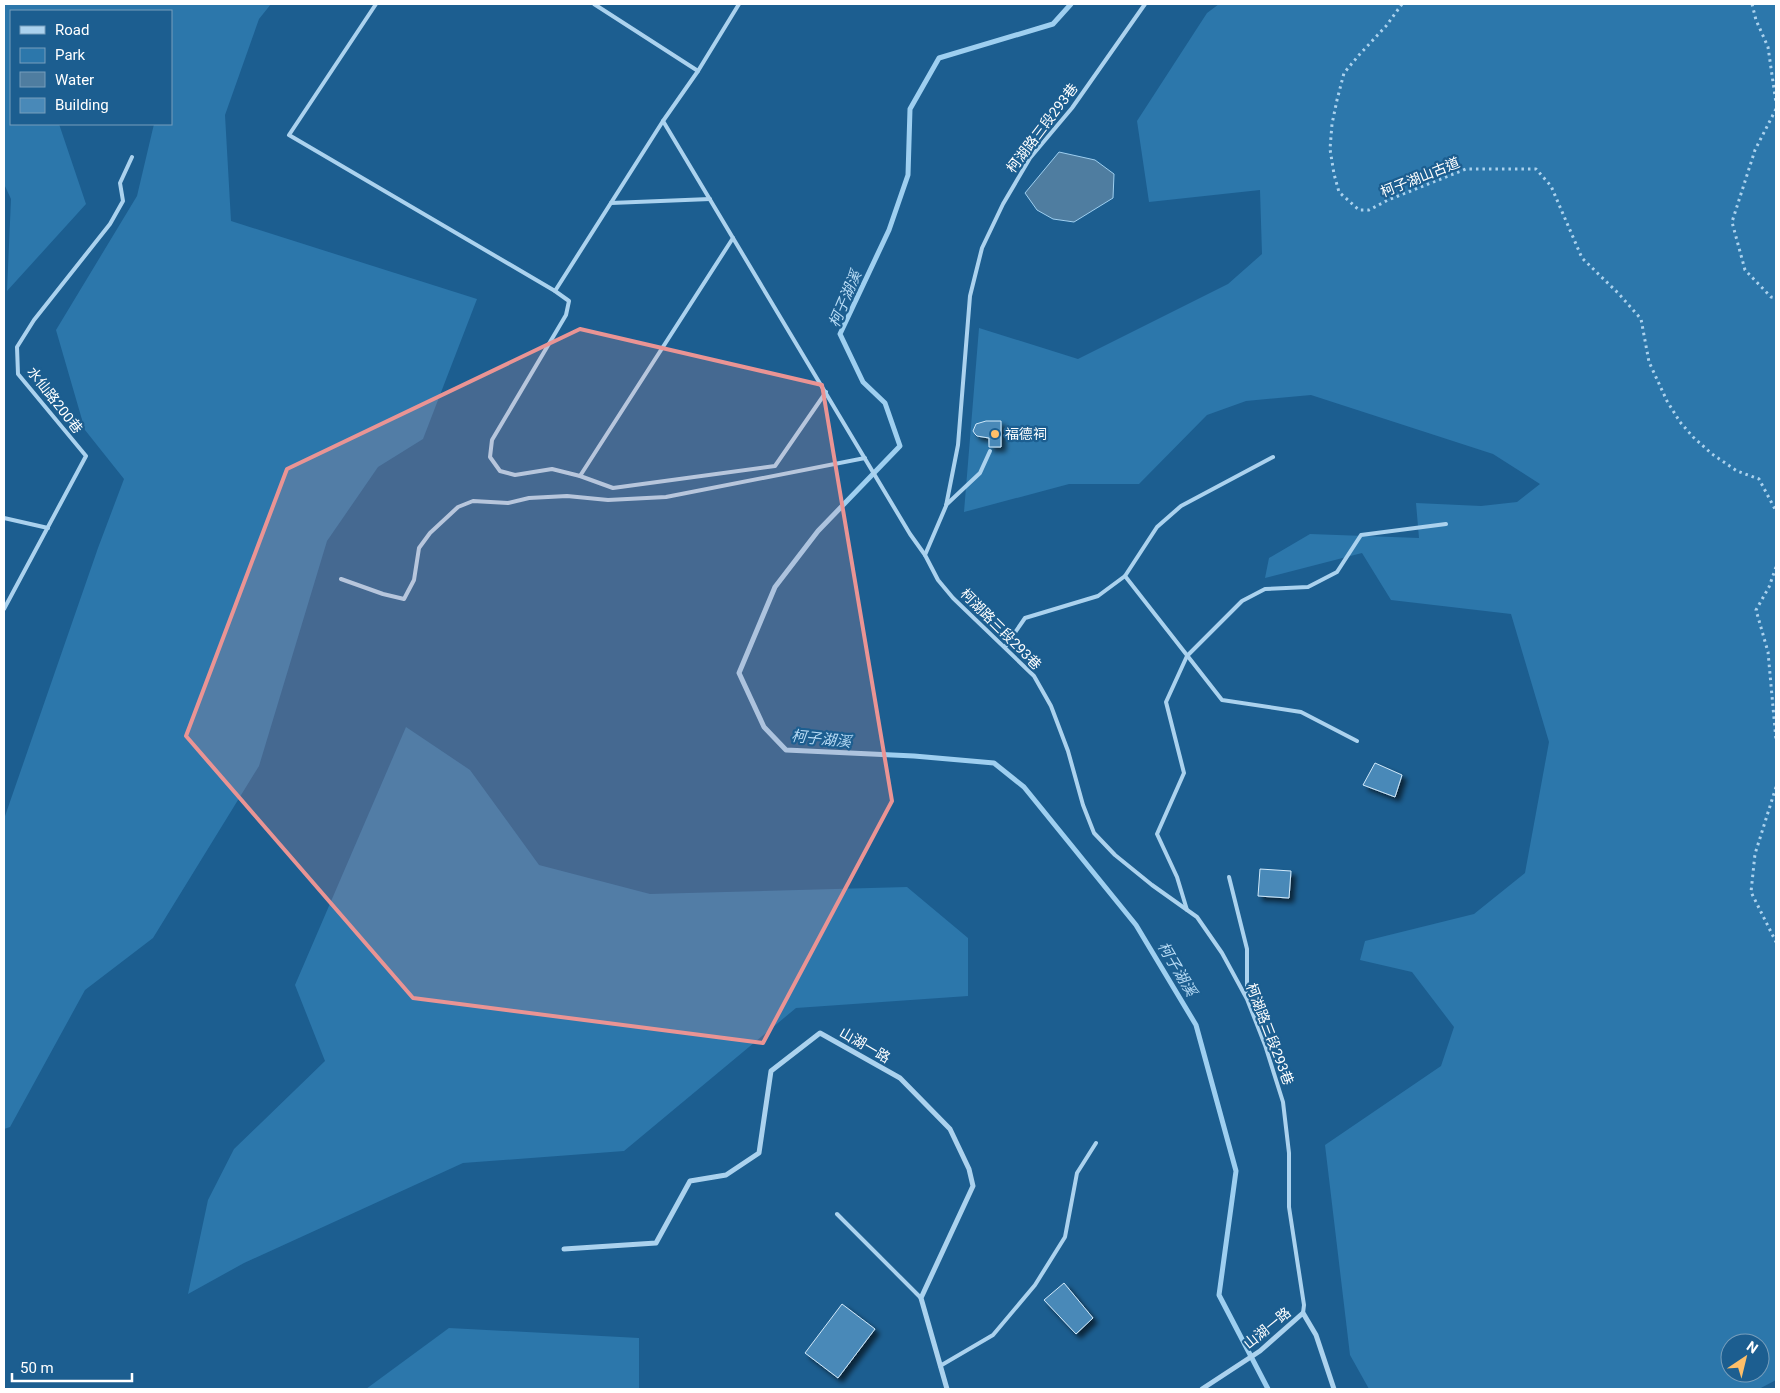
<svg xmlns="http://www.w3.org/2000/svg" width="1780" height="1393" viewBox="0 0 1780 1393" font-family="Roboto,'Noto Sans TC',sans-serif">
<defs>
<filter id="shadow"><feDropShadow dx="4.5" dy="4.5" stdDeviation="2.5" flood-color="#0009"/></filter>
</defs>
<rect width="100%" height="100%" fill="#1c5e90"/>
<!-- green -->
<g fill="#2c77ab" fill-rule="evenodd">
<path d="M4,4H271L259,19L225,115L231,221L477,299L423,439L378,467L327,541L259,766L153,938L85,990L10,1127L4,1129V819L98,548L124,479L85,430L56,330L137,196L154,124H171V11H11V124H59L86,204L7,291L11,199L4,184Z"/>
<path d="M1219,4H1776V1380L1759,1389H1369L1350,1355L1325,1145L1441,1066L1454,1027L1412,972L1360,960L1365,941L1474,914L1525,873L1549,742L1511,614L1391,600L1362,553L1265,578L1269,558L1310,534L1419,538L1416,503L1481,506L1517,502L1540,484L1493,454L1311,395L1246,401L1207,415L1139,484H1069L964,512L979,328L1078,359L1228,284L1262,254L1260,190L1149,202L1137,121L1207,13ZM1730,1343H1760V1373H1730Z"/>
<path d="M406,727L470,770L539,865L650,894L907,887L968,938V996L796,1008L624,1151L463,1163L244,1263L188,1294L208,1200L234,1149L325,1061L295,985Z"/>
<path d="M449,1328L639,1338V1389H366Z"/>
</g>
<!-- water -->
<path fill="#4f7da0" stroke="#9ecff0" d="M1059,152L1095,160L1114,174L1113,198L1074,222L1053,219L1037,210L1025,193Z"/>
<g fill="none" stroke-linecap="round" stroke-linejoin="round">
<!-- stream -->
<path stroke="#9ecff0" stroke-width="5" d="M1071,4L1053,24L939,58L910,109L908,175L889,230L840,334L863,382L885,403L900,446L818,531L775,587L739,673L764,727L786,750L914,756L994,763L1024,787L1136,925L1196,1025L1236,1171L1219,1295L1268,1389"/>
</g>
<!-- building -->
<g fill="#4989b8" stroke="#d1e9fa" filter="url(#shadow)">
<path d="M986,421H1001V447H989V438L977,436L975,434L973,431L976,424Z"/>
<path d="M1375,763L1402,775L1395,797L1363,785Z"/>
<path d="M1260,869L1291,871L1289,898L1258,896Z"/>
<path d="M1064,1283L1093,1318L1076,1334L1044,1300Z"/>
<path d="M842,1304L875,1329L838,1378L805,1353Z"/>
</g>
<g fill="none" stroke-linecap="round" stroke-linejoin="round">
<!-- path -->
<g stroke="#abd2ee" stroke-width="3" stroke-dasharray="2.5 4" stroke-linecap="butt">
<path d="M1402,4L1386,26L1359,55L1344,73L1337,100L1332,124L1330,149L1334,174L1339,192L1359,210H1369L1388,200L1466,169H1536L1551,186L1582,258L1619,294L1641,319L1649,362L1667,401L1680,422L1693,437L1712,454L1737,471L1759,479L1776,511"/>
<path d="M1752,4L1756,20L1768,47L1776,103"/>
<path d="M1776,109L1755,150L1732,222L1745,270L1771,297L1776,298"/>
<path d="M1776,567L1769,587L1756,610L1768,652L1776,740"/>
<path d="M1776,787L1755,854L1751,892L1776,942"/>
</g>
<!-- lane -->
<g stroke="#abd2ee" stroke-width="4">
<path d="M376,4L289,135L555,291L663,121L698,71L739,4"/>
<path d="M594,4L698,71"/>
<path d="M1145,4L1072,108L1030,158L1003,204L982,248L970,296L958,445L946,506L925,555L938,580L953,598L1034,676L1051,706L1068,751L1083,805L1094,833L1115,855L1152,885L1197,917L1222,953L1247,999L1265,1045L1283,1102L1289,1153V1207L1304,1305L1303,1313"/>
<path d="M663,121L910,534L925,555"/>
<path d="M611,203L710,199"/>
<path d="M555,291L569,301L566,315L492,440L490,457L500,471L515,475L552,469L580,476L613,488L775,466L826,392"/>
<path d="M580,476L733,238"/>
<path d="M946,505L980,473L990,451"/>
<path d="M4,518L48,528"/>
<path d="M1125,576L1157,527L1181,506L1273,457"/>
<path d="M341,579L383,594L404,599L414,580L419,548L430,533L458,507L473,501L508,503L529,498L567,496L608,500L666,497L865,458"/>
<path d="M4,609L86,456L18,374L17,347L34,320L110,224L123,201L120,183L132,157"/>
<path d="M1005,647L1025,618L1098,596L1125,576L1222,700L1301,712L1357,741"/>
<path d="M1229,877L1247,949V996"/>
<path d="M1187,910L1177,877L1157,834L1184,773L1166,702L1187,656L1242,601L1265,589L1308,587L1337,572L1361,535L1446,524"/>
<path d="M837,1214L921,1298"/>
<path d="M940,1366L993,1335L1035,1285L1065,1237L1077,1173L1096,1143"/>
</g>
<!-- street -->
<g stroke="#abd2ee" stroke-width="5">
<path d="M564,1249L656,1243L690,1181L726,1175L759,1153L771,1071L820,1033L900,1078L950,1129L969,1169L973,1186L921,1298L947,1389"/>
<path d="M1202,1389L1260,1351L1303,1313L1316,1335L1334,1389"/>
</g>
</g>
<!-- marked area -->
<path fill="#ea9494" fill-opacity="0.2" stroke="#ea9494" stroke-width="4" stroke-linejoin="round" d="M580,329L822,385L892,801L763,1043L413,998L186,736L287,469Z"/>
<!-- markers -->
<circle fill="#febf69" stroke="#1c5e90" stroke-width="2" cx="995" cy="434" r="5"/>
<g text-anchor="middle" stroke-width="4.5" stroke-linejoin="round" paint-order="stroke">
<!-- street labels -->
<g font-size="14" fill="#fff" stroke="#1c5e90">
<text transform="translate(1042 128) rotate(-53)" y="5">柯湖路三段293巷</text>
<text transform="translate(1420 177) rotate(-22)" y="5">柯子湖山古道</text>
<text transform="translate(55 400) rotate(52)" y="5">水仙路200巷</text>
<text transform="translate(1001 629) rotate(45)" y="5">柯湖路三段293巷</text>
<text transform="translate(1270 1034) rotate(69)" y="5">柯湖路三段293巷</text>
<text transform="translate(865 1045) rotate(30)" y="5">山湖一路</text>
<text transform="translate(1267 1328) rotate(-39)" y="5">山湖一路</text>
</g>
<!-- poi labels -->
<g font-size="14" fill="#fff" stroke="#1c5e90" text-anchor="start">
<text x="1005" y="439">福德祠</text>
</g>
<!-- water labels -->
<g font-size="15" font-style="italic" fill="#b7dbf5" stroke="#1c5e90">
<text transform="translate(845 299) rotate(-67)" y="5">柯子湖溪</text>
<text transform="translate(821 739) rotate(6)" y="5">柯子湖溪</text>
<text transform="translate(1177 969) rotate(59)" y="5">柯子湖溪</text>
</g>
</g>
<!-- border -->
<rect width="1780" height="1393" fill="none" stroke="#ffffff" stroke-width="10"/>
<!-- legend -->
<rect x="10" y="10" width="162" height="115" fill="#1c5e90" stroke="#779ebc"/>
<rect x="20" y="26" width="25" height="8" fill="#abd2ee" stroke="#779ebc"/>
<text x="55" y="35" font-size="15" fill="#ffffff">Road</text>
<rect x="20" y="48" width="25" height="15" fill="#2c77ab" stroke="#779ebc"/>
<text x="55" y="60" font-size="15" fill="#ffffff">Park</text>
<rect x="20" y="72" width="25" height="15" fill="#4f7da0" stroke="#779ebc"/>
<text x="55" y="85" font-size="15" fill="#ffffff">Water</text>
<rect x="20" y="98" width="25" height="15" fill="#4989b8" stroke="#779ebc"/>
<text x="55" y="110" font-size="15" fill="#ffffff">Building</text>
<!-- north arrow -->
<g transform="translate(1745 1358) rotate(35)"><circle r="24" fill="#1c5e90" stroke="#779ebc"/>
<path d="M0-4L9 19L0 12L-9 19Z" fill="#febf69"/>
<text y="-8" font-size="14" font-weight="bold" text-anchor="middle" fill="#ffffff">N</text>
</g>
<!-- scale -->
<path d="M12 1373v8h120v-8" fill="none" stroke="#ffffff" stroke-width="2.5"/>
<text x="20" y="1373" font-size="15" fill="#ffffff" stroke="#1c5e90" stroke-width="4" paint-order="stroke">50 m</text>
</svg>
